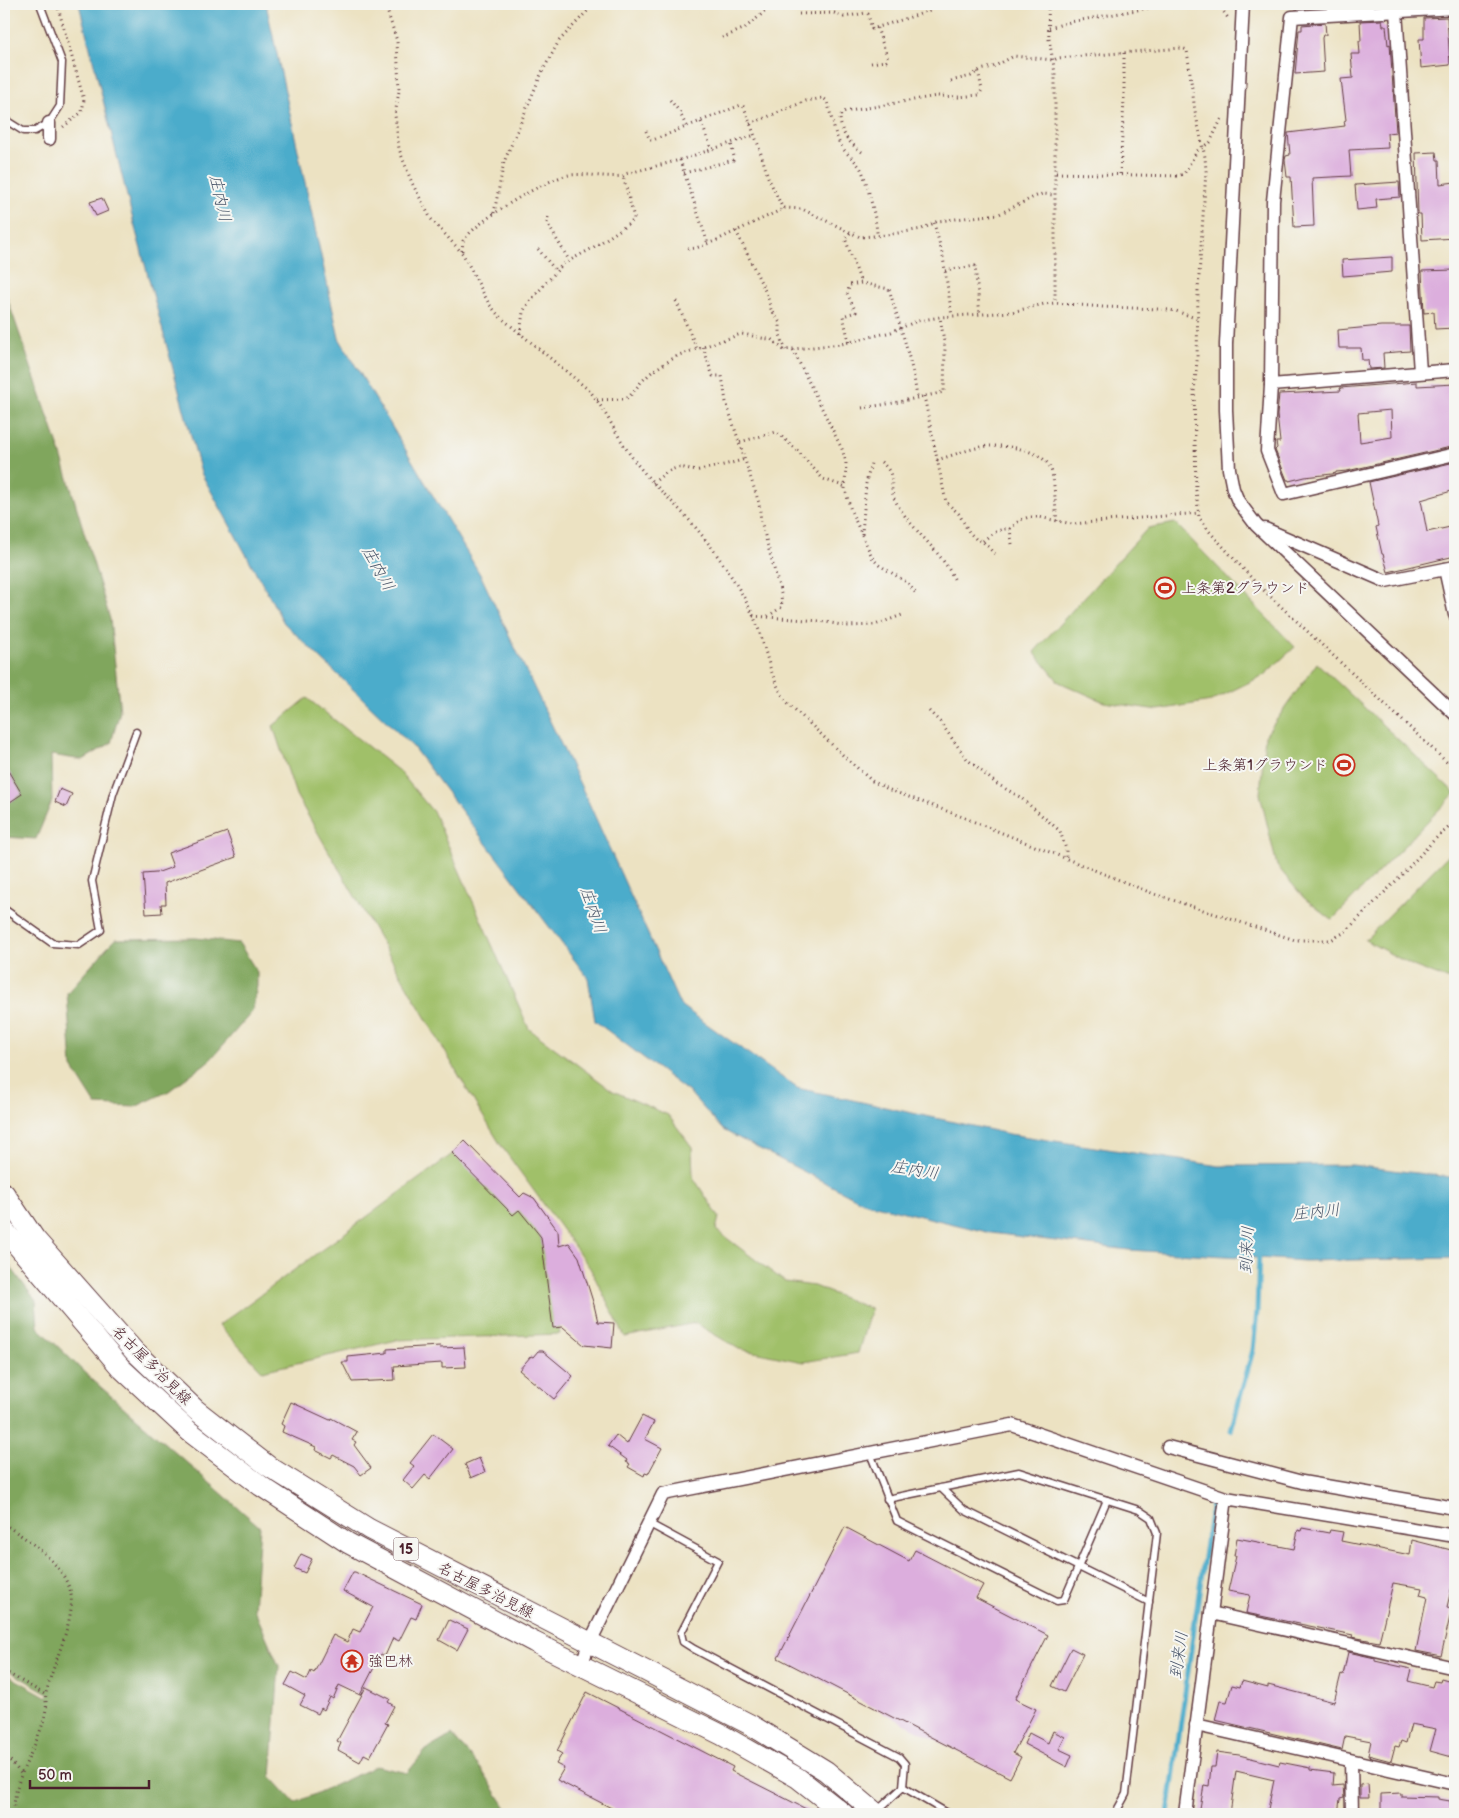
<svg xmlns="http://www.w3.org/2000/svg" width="1459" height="1818" viewBox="0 0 1459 1818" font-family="'Balsamiq Sans','Klee One',sans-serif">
<rect width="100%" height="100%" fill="#f6f6f2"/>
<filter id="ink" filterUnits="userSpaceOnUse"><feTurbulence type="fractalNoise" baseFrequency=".02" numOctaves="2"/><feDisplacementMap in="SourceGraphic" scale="10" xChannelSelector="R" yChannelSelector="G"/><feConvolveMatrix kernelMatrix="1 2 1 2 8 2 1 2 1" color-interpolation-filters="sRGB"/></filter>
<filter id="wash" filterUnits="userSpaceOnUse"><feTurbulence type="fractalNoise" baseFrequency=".0096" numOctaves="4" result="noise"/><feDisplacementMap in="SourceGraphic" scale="20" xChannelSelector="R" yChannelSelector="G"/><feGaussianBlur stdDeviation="1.12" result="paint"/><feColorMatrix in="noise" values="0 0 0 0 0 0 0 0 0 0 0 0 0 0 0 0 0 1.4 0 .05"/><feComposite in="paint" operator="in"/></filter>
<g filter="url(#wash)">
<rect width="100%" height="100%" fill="#ece2c2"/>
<!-- green -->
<g fill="#a0c069" stroke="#75704a">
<path d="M1175,523L1295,647L1264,675L1211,701L1158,710L1104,702L1059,682L1034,652L1148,528Z"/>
<path d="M1317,663L1455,793L1332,920L1304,898L1277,866L1260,794L1265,736Z"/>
<path d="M307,698L400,772L434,813L529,1029L613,1091L668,1115L692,1147L693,1177L719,1217L716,1230L785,1282L814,1286L871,1309L858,1353L803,1362L739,1349L695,1323L625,1337L590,1268L502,1147L475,1103L296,795L273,726Z"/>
<path d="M1455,848V982L1413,966L1365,940Z"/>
<path d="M458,1150L539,1228L560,1334L397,1340L262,1371L219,1325Z"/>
</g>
<!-- forest -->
<g fill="#80a65d" stroke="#656244">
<path d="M4,289L59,448L110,619L120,711L111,743L83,760L51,755L52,801L36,839L4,837Z"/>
<path d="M196,938L239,943L257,972V986L252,1012L210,1060L169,1091L135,1107L96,1105L72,1067L67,993L115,939Z"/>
<path d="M4,1258L36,1301L38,1327L86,1374L260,1527L254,1609L279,1666L271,1777L295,1803L376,1766L407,1773L426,1750L452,1735L481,1769L510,1814H4V1673L47,1697L49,1694L4,1668Z"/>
</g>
<!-- water -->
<path fill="#4caccb" stroke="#4b667b" d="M79,4H266L339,338L481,576L588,801L680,1005L797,1088L1009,1134L1219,1166L1352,1165L1449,1177L1455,1175V1258L1305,1261L1129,1250L991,1233L863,1202L723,1130L690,1093L595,1021L588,978L413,747L284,623L201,473L133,220Z"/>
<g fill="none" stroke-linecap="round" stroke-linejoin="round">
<!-- stream -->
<g stroke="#4caccb" stroke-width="5">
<path d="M1231,1430L1253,1350L1257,1311L1259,1251"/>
<path d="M1168,1814L1212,1500"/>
</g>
</g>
<g id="blocks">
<!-- building -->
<g fill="#dcaedd" fill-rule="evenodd">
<path d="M1447,17L1450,65L1421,68L1419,39H1424V18Z"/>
<path d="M1382,20L1383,26H1386L1388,45L1390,44L1396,132L1387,133L1388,148L1349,150L1351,176L1312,178L1314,226L1294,227L1291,177H1287L1285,160L1286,156L1290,155L1288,133L1345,126L1344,121L1346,120L1341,79L1353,78L1351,54H1360L1359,41H1361L1360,21Z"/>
<path d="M1325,23L1326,35H1323L1322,38L1324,72L1295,74L1299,30H1302V25Z"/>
<path d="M1436,152L1437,160H1439L1440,184L1455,182V238L1422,240L1421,214H1418L1416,153Z"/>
<path d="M1399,182L1400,197L1376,199L1377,208L1357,210L1355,185Z"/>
<path d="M102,198L108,211L96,216L90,202Z"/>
<path d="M1392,257V272L1343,276L1342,260Z"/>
<path d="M1455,270V328L1435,329L1434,312L1424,313L1422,271Z"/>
<path d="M1381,326H1409L1410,351L1383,353L1384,368L1369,369L1368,360H1362L1361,348H1339L1338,330Z"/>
<path d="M1417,382V386L1455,384V446L1347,471L1336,472V473L1332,474L1305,477L1289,481V480H1287L1275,450L1277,448L1276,442H1280L1277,415L1279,394L1341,391L1340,388ZM1391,410L1392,437L1360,442L1358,413Z"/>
<path d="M1455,462V490L1421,500L1427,532L1455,526V556L1388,572L1383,554H1382L1376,527L1378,526L1369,482Z"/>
<path d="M4,764L22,794L4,806Z"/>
<path d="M60,789L72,794L66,807L55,802Z"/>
<path d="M227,832L236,857L165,883L166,904H161L162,913L146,914L143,874L156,873L173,867L168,853Z"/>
<path d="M465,1141L520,1197L524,1193L534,1198L558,1231L559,1246L569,1243L579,1257L594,1305L598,1322L614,1323L612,1348L584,1345L563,1327L553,1328L541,1237L519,1210L513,1215L452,1153Z"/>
<path d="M440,1346V1348L464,1347L466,1367L442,1368V1363L394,1366L395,1380L352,1382L342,1362H348V1357L387,1353V1349Z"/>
<path d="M538,1351H543L573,1376L554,1399L519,1370L531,1356L533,1357Z"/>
<path d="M291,1402L330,1420L331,1418L357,1432L352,1440L356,1442L354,1445L371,1468L361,1475L354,1466L333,1455L331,1458L315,1450L316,1447L282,1432L284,1426L281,1424Z"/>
<path d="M642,1416L654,1422L645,1439L662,1448L648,1474L645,1473L644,1476L628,1467L630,1464L626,1462L627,1460L608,1446L616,1435L627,1444Z"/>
<path d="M433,1434L453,1449L430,1479L425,1475L413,1489L403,1480L414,1466L410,1463Z"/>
<path d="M479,1458L485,1472L471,1478L465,1464Z"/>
<path d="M845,1527L909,1561L915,1550L983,1585L976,1598L1048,1635L1015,1699L1036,1709L1013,1753L1021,1757L1010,1778L778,1658Z"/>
<path d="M1302,1528L1329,1533L1330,1530L1343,1532L1341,1541L1410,1555L1412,1540L1455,1551V1573L1447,1607L1452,1608L1441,1656L1416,1651L1427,1597L1420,1595L1422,1588L1393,1583L1379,1642L1352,1637L1353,1635L1246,1613L1250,1595L1228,1591L1236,1556H1234L1237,1538L1294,1549L1298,1530L1301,1531Z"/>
<path d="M301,1554L312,1559L305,1573L294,1568Z"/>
<path d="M353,1572H355L422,1604L416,1619L411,1617L399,1641L393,1638L385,1656L381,1654L360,1695L339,1685L333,1699L330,1697L324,1710L321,1708L318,1714L300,1705L305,1696L285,1685L292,1672L307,1680L311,1671L314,1673L333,1635L347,1642L353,1629L360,1632L373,1607L343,1591Z"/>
<path d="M449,1620L468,1629L457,1650L439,1640Z"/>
<path d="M1071,1648L1083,1654L1064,1692L1052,1686Z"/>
<path d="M1348,1652L1375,1658V1661L1411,1669L1408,1681L1432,1687L1434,1681L1440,1682L1441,1679L1455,1683V1743L1452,1757L1430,1751L1436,1729L1411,1724L1406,1743L1401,1741L1399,1747L1395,1746L1391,1761L1368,1755L1371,1741L1345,1736L1342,1750L1215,1720L1220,1701L1227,1702L1232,1685L1240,1687L1242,1681L1268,1688V1685L1334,1702L1341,1674L1343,1675Z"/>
<path d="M366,1687L390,1699L388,1702L394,1706L385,1723L388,1724L370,1757L364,1754L360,1762L338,1750L341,1743L337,1741Z"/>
<path d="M587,1692L733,1767L731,1771L816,1814H623L557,1780L564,1768L556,1764L562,1754L557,1751Z"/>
<path d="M1053,1731L1065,1737L1059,1749L1072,1755L1067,1767L1024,1744L1029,1733L1048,1743Z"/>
<path d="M1217,1752L1239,1755L1279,1765L1280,1762L1310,1768V1770L1334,1773L1333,1786L1343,1785L1344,1798L1340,1799L1338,1814H1267L1274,1780L1236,1771L1230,1814H1199L1204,1785L1209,1786L1211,1767H1215Z"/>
<path d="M1368,1784L1369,1798H1360V1785Z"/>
<path d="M1401,1793V1796L1438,1797V1799L1450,1801L1451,1814H1381V1794Z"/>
</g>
</g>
</g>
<g filter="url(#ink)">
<use href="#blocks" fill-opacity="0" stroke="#623c42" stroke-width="1"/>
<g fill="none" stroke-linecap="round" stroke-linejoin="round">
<!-- lane casing -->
<g stroke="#623c42" stroke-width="9">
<g id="lane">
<path d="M4,119L23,131H35L49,123L60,106L62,62L40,4"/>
<path d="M4,909L52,943L79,945L101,930L92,881L113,794L136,732"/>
<path d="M870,1453L897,1521L1057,1601L1064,1600L1107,1500"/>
<path d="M941,1488L964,1510L1149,1602"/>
<path d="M887,1499L1019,1472L1139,1510L1151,1518L1157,1533L1126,1794L1115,1814"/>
<path d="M648,1523L718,1561L681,1633L683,1642L694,1649L899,1757L905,1764L903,1787L878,1810"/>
<path d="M903,1787L949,1814"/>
</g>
</g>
<!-- street casing -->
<g stroke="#623c42" stroke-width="15">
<g id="street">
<path d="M1243,4L1226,344V410L1229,469L1233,489L1238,501L1256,525L1455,714"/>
<path d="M1455,8L1292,17L1273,201L1271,385L1267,451L1284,494L1455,454"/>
<path d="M1396,11L1420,372"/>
<path d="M49,123V139"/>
<path d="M1271,385L1455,370"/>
<path d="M1265,529L1385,581L1455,567"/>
<path d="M1445,569L1455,615"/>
<path d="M1168,1447L1302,1482L1455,1508"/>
<path d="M1211,1613L1455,1668"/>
<path d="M581,1665L590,1642L663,1494L1012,1425L1226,1498"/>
<path d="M1196,1725L1455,1784"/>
<path d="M1351,1761L1352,1814"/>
<path d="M1185,1814L1226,1498L1455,1536"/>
</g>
</g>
<!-- primary casing -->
<g stroke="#623c42" stroke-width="22">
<g id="primary">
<path d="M4,1193L35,1239L135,1352L196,1410L268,1466L369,1529L751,1725L826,1771L877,1814"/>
<path d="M4,1230L121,1368L190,1432L261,1486L348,1543L534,1642L722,1735L798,1778L844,1814"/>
</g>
</g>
<!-- path -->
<g stroke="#623c42" stroke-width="3" stroke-dasharray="1 4" stroke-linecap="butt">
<path d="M57,4L84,100L82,112L63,127"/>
<path d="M385,4L397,41L399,91L395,115L399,149L412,183L431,219L463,254L489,304L499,316L590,391C608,414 619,441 637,464C655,487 678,506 696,528C716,552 735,580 749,607C766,638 766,674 787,702L846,758L872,781L890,790L960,816L1154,894L1295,940H1331L1345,932L1397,880L1434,840L1455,822"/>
<path d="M1048,4L1049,39L1055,73V303"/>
<path d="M1218,4L1228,18"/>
<path d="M799,14L834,13L844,17L865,13L868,14L872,29L930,11V4"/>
<path d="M1049,28L1070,22L1170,4"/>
<path d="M722,38L745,28L774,4"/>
<path d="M871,63L886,61L888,59L877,28"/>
<path d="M951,81L971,76L980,70L993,67L1014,56L1054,60L1058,58L1182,48L1187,50L1195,111L1205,157L1206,171L1198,291L1197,361L1194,392L1196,490L1199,517L1209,531L1256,583L1455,770"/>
<path d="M670,100L679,111L687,128"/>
<path d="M701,122L712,150"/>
<path d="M750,124L806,101L823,98L827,101C831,114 833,129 839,142C844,153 855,159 861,169C866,178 878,225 877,236"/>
<path d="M646,131L650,140H653L741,105L744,107L759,147L768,177L783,209"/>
<path d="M862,152C849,143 840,133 840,116L844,112L937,96L958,97L979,95L982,90L978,70"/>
<path d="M680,160L755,135"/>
<path d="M684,173L733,160L734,157L731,143"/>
<path d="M1056,173L1177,176L1184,174L1197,151L1210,142L1223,116"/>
<path d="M1120,174L1124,100V52"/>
<path d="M494,213L504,162L542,72L559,41L594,4"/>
<path d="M548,217L547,223L569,260"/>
<path d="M934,223L943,257L952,316"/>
<path d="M736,231L767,295L771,309L780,323V335L786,350"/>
<path d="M850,233L845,238L861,283"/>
<path d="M538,249L556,271"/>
<path d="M688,249L696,248L715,241L785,208L802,209L860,237L886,235L922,229L938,221L999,214L1034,197L1042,194L1055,195"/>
<path d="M462,251L463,241C476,221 545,179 569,175C587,173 605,178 623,176L625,174L680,160L708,244"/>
<path d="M945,271L975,266L980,315"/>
<path d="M676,301L697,349"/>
<path d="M520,334L523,312L529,302L563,264L591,249L633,221L634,218L623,176"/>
<path d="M849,342L843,316L856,312L847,293L850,285L861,283L889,289L905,342L914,377L917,397"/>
<path d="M703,347C706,355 710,369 713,376H722L726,402L759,503L761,521L781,594L782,607L768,616"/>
<path d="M793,350L842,449L846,462L845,489L851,511L873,559L879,565L908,583L917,595"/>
<path d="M924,396L946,502L959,514L969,532L976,539L982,541L995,554"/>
<path d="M597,400L624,399L629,397L642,381L654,370L679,355L741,334C752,335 760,339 771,339L784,350L841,344L874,336L891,332L917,321L940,317L1012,312L1044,304L1055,303L1103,307L1160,309L1176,311L1198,319"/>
<path d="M862,408L894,403L944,392L945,347L940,317"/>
<path d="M740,442L776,432L797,450L823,479L846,487"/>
<path d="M937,460C954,455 973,447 990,446C1008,445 1041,450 1050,467C1055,477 1055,508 1057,521"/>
<path d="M881,462C899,477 887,485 895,500C911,531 941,549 955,581"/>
<path d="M653,483C662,476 671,466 684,468C689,470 693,471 699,470C715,467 730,464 745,459"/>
<path d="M862,534L866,484L871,463"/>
<path d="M983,541C991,534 999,528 1010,529"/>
<path d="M1012,544L1010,529L1020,520L1029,517H1039L1072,524L1199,513"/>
<path d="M753,616L820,621L847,626L875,625L902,615"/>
<path d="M929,711L940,722L967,759L982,772L997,784L1020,797L1060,831L1066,849V859"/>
<path d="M4,1524C28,1540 57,1558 69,1587C80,1613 51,1666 46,1694C45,1699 47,1704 46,1709C42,1736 26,1759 18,1784C15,1794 14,1804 13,1814"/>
<path d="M4,1671L46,1695"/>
<path d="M4,1753L22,1775"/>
</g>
<!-- lane -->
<use href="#lane" stroke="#fff" stroke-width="6"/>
<!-- street -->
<use href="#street" stroke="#fff" stroke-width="12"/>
<!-- primary -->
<use href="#primary" stroke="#fff" stroke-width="20"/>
</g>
</g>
<!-- icons -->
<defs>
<g id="stadium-ring" transform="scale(1.125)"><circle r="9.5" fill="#f6f6f2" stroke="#c8321e" stroke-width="1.5"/><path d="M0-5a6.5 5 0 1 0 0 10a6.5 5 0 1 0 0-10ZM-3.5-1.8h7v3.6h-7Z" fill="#c8321e"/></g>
<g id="temple-ring" transform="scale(1.125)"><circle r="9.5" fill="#f6f6f2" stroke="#c8321e" stroke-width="1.5"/><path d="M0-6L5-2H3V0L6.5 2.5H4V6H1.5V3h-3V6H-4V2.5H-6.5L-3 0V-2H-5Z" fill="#c8321e"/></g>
</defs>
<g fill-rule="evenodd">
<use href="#stadium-ring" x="1165" y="588"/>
<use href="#stadium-ring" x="1344" y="765"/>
<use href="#temple-ring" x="352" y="1661"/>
</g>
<g text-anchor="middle" stroke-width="4" stroke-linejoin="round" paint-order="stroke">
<!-- shield labels -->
<rect fill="#f6f6f2" stroke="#7e6067" stroke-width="1" x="393.5" y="1537.5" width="25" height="23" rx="4"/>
<g font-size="14" font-weight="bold" fill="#4a1f2b">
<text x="406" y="1554">15</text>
</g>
<!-- poi labels -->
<g font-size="15" fill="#4a1f2b" stroke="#f6f6f2" text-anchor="start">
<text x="1181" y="593">上条第2グラウンド</text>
<text x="1328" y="770" text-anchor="end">上条第1グラウンド</text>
<text x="368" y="1666">強巴林</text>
</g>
<!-- street labels -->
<g font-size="15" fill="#4a1f2b" stroke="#f6f6f2">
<text transform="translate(152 1365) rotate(45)" y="5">名古屋多治見線</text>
<text transform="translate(486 1590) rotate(27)" y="5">名古屋多治見線</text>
</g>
<!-- water labels -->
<g font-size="16" font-style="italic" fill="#4b576b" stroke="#f6f6f2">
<text transform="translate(221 198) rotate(77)" y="6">庄内川</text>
<text transform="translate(379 568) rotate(61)" y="6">庄内川</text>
<text transform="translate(594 910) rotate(71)" y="6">庄内川</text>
<text transform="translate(915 1169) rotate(9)" y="6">庄内川</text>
<text transform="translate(1316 1211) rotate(-6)" y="6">庄内川</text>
<text transform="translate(1246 1250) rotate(-87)" y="6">到来川</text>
<text transform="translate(1178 1655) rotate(-82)" y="6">到来川</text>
</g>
</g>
<!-- margin -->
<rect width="1459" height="1818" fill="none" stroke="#f6f6f2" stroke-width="20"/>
<!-- scale -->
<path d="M30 1780v8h119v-8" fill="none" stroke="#4a1f2b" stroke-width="2.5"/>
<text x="38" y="1780" font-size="15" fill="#4a1f2b" stroke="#f6f6f2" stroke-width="4" paint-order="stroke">50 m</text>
</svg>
